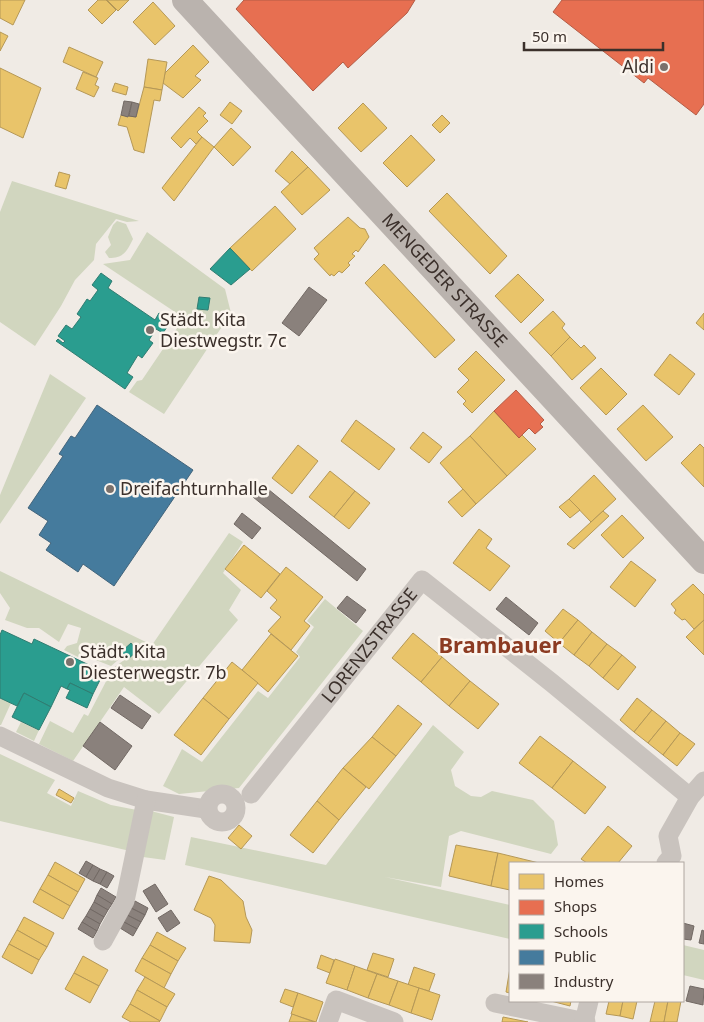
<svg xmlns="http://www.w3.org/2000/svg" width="704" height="1022" viewBox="0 0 704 1022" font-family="'Noto Sans',sans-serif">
<rect width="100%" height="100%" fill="#f0ebe5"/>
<!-- green -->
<g fill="#d1d6bf">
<path d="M12,181L139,221L127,222L116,219L96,244L94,260L75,280L61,306L35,346L0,322V212Z"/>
<path d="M117,221L126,224L133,239C127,251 124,258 109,258L105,252L111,245L108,237L113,225Z"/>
<path d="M147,232L225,289L231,313L164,414L129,392L137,381L142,380L184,318L103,264L130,260Z"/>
<path d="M50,374L86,398L0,524V495Z"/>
<path d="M229,533L243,542L223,573L241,590L229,610L238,620L159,714L124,687L73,761L39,744L50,721L73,733L84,714L88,716L113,668L137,651L131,643L121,652L124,655L111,666L83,655L78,657L64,650L67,646L77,643L81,628L68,624L59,642L39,628H27L5,620L10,608L0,593V571L152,645Z"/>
<path d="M325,599L363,631L239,788L179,794L163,786L182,749L202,762L258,691L268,698L300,657L296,652L314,627L307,621Z"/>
<path d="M0,698L11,703L1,725H0Z"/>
<path d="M21,722L39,730L34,741L16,732Z"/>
<path d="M433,725L464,752L451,770L455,786L471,796L481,797L492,791L533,800L554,821L558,845L551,854L461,831L449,836L441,887L385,877L510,905V939L185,865L191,837L326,865Z"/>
<path d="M0,754L55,780L47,793L71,806L78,791L111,805L137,810L130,851L0,821Z"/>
<path d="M151,811L174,817L165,860L143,857Z"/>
<path d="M683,945L704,950V980L683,975Z"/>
</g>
<!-- homes -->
<g fill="#e9c46a" stroke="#b59857">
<path d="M0,0H25L13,25L0,18Z"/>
<path d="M98,0H106L116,10L102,24L88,10Z"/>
<path d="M107,0H129L118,11Z"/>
<path d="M153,2L175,26L155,45L133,22Z"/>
<path d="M0,32L8,36L0,51Z"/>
<path d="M193,45L209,62L195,76L201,80L183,98L163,83L165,73Z"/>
<path d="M69,47L103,62L96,77L63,62Z"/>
<path d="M148,59L167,62L162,90L144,87Z"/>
<path d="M0,68L41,88L23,138L0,127Z"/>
<path d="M83,72L98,78L95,85L99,87L94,97L76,89Z"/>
<path d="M115,83L128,87L126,95L112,91Z"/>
<path d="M144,87L162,90L160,101L154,100L144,153L134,150L127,127L118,125L121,115L136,117Z"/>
<path d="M230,102L242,111L232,124L220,115Z"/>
<path d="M363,103L387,128L361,152L338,128Z"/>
<path d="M199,107L206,113L203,116L208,121L197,132L202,137L196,144L190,138L181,148L171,138Z"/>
<path d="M442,115L450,123L440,133L432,125Z"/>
<path d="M231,128L251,147L233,166L214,147Z"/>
<path d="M411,135L435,160L407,187L383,163Z"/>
<path d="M202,137L214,147L174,201L162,188Z"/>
<path d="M292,151L308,167L290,184L275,171Z"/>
<path d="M308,167L330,190L302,215L281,192Z"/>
<path d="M59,172L70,175L66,189L55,186Z"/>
<path d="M447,193L507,256L490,274L429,211Z"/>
<path d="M275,206L296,229L252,271L230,248Z"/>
<path d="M348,217L360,228L365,229L369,237L358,252L356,250L352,254L355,256L348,263L350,265L342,273L339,271L334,276L331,274L330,276L314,259L319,254L314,248Z"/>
<path d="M384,264L455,340L435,358L365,283Z"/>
<path d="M518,274L544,300L521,323L495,296Z"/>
<path d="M553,311L565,324L562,328L570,337L551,356L529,333Z"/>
<path d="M704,313V330L696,323Z"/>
<path d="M570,337L581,348L584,345L596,358L572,380L551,356Z"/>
<path d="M476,351L505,380L472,413L463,404L466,401L457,392L469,380L458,369Z"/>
<path d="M670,354L695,374L679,395L654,375Z"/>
<path d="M601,368L627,394L606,415L580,388Z"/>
<path d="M643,405L673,437L646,461L617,429Z"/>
<path d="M494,411L519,438L522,435L536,449L507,476L470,436Z"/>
<path d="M356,420L395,449L379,470L341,441Z"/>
<path d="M423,432L442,447L429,463L410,448Z"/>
<path d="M470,436L507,476L476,504L440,463Z"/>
<path d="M700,444L704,448V487L681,463Z"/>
<path d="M298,445L318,461L292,494L272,478Z"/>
<path d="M330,471L355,491L334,517L309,497Z"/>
<path d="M594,475L616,499L591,522L569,499Z"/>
<path d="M463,489L476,504L462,517L448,502Z"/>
<path d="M355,491L370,503L349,529L334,517Z"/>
<path d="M569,499L580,510L570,518L559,507Z"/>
<path d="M603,511L609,516L574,549L567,544Z"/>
<path d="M622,515L644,538L623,558L601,535Z"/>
<path d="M479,529L492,539L486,548L510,566L490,591L453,563Z"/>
<path d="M244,545L280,574L261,598L225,569Z"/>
<path d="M631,561L656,580L635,607L610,587Z"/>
<path d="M286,567L323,597L304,621L310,626L291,650L268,631L281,617L270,608L277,600L267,591Z"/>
<path d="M693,584L704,595V620L694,629L685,619L682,620L674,613L676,610L671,604Z"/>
<path d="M563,609L578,620L559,643L545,631Z"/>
<path d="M578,620L592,632L574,655L559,643Z"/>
<path d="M704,620V655L686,637Z"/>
<path d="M592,632L607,644L589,666L574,655Z"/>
<path d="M413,633L442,657L421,682L392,658Z"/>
<path d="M271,634L298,656L268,692L242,670Z"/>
<path d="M607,644L622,655L603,678L589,666Z"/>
<path d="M622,655L636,667L618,690L603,678Z"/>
<path d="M442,657L470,681L449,706L421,682Z"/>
<path d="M232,662L258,683L229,719L203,698Z"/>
<path d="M470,681L499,704L478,729L449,706Z"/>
<path d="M203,698L229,719L201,755L174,735Z"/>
<path d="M637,698L652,710L634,732L620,720Z"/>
<path d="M398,705L422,724L396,756L372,737Z"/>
<path d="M652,710L666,721L648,743L634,732Z"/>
<path d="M666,721L680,733L663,755L648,743Z"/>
<path d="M680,733L695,744L677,766L663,755Z"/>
<path d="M540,736L573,761L552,788L519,763Z"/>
<path d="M372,737L396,756L369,789L343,768Z"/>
<path d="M573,761L606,787L585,814L552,788Z"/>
<path d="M343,768L366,787L339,820L317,801Z"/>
<path d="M59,789L74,798L71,803L56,795Z"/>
<path d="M317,801L339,820L313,853L290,835Z"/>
<path d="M239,825L252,836L241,849L228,838Z"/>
<path d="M608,826L632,846L618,863H587L581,859Z"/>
<path d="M456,845L498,853L491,886L449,876Z"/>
<path d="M498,853L539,863H510V890L491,886Z"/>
<path d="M55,862L85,879L78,892L48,875Z"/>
<path d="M48,875L78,892L70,906L40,889Z"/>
<path d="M209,876L221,880L243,901L246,917L252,930L250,943L214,941L215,925L211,918L194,910Z"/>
<path d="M40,889L70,906L63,919L33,902Z"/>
<path d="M24,917L54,933L47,947L17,930Z"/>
<path d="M17,930L47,947L39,960L9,944Z"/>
<path d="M157,932L186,948L178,961L150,945Z"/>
<path d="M9,944L39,960L32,974L2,957Z"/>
<path d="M150,945L178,961L171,974L142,958Z"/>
<path d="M373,953L394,959L388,977L367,970Z"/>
<path d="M321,955L334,960L330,973L317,968Z"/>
<path d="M83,956L108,970L99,986L74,973Z"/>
<path d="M142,958L171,974L164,988L135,971Z"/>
<path d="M335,959L355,966L347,990L326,983Z"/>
<path d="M355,966L377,974L368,998L347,990Z"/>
<path d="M414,967L435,974L429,991L408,985Z"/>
<path d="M510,968V993L506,992Z"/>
<path d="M74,973L99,986L90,1003L65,989Z"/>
<path d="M377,974L398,981L389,1005L368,998Z"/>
<path d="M145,977L175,994L167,1007L137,990Z"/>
<path d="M398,981L419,988L411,1013L389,1005Z"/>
<path d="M419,988L440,995L432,1020L411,1013Z"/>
<path d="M285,989L298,993L293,1007L280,1002Z"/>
<path d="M137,990L167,1007L160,1021L130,1004Z"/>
<path d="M298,993L323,1002L316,1022L291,1014Z"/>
<path d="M551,1001H571L570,1006Z"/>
<path d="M609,1001H623L620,1016L606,1014Z"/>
<path d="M623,1001H637L633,1019L620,1016Z"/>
<path d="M655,1001H668L664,1022H650Z"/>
<path d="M668,1001H681L677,1022H664Z"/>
<path d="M130,1004L160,1021L159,1022H131L122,1017Z"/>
<path d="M292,1014L314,1022H289Z"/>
<path d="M503,1017L528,1022H502Z"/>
</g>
<!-- shops -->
<g fill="#e76f51" stroke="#b35c46">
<path d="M244,0H415L407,13L348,68L343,62L313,91L236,9Z"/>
<path d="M562,0H704V104L696,115L648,78L644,83L553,12Z"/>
<path d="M516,390L544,420L540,424L543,427L535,434L529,428L519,438L494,411Z"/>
</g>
<!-- schools -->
<g fill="#2a9d8f" stroke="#2f7c71">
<path d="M230,248L250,269L231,285L210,269Z"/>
<path d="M101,273L112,281L108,288L155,320L159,313L171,321L163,333L156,329L149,340L153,343L142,358L138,355L127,373L133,377L125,389L56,341L58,339L63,343L65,341L58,336L66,325L72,329L81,317L77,314L87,299L90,301L98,290L92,285Z"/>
<path d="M199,297L210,298L208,310L197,309Z"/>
<path d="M2,630L32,644L34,639L104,672L93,694L70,683L67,689L61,686L51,707L24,693L17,706L0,698V635Z"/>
<path d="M131,643L137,651L127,660L121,652Z"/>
<path d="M70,683L93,694L87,708L66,698L70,690L67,689Z"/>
<path d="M24,693L51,707L39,730L12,717Z"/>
</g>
<!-- public -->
<path fill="#457b9d" stroke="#42647b" d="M97,405L193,470L114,586L83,564L78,572L46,550L51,543L39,535L48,521L28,508L63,456L59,454L71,436L75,438Z"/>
<!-- industry -->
<g fill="#8a817c" stroke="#726964">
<path d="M124,101L132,102L128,117L121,115Z"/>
<path d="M132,102L139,104L136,117L129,116Z"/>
<path d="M309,287L327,300L299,336L282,323Z"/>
<path d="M263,485L366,569L357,581L253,497Z"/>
<path d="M242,513L261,528L252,539L234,524Z"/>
<path d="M347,596L366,610L356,623L337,608Z"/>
<path d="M506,597L538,623L529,635L496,609Z"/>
<path d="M120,695L151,716L142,729L111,708Z"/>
<path d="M100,722L132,746L115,770L83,746Z"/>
<path d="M86,861L93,865L86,877L79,873Z"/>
<path d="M93,865L100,869L93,881L86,877Z"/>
<path d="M100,869L107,872L100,884L93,881Z"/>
<path d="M107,872L114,876L107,888L100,884Z"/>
<path d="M155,884L168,904L156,912L143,891Z"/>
<path d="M101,888L116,897L112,904L97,895Z"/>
<path d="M97,895L112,904L108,910L94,902Z"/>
<path d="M135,901L148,908L145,915L131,908Z"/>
<path d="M94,902L108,910L104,917L90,909Z"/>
<path d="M131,908L145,915L141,922L127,915Z"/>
<path d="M90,909L104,917L100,924L86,916Z"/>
<path d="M171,910L180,923L167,932L158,918Z"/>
<path d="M127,915L141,922L137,929L124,922Z"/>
<path d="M86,916L100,924L97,931L82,922Z"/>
<path d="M82,922L97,931L93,938L78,929Z"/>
<path d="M124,922L137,929L133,936L120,928Z"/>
<path d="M683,923L694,926L691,940L683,939Z"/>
<path d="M702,930L704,931V944L699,943Z"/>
<path d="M690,986L704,989L703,1005L686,1001Z"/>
</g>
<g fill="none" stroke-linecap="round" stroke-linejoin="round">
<!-- minor -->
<g stroke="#c9c3be" stroke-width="19">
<path d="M0,736L108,788L146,800L206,809"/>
<circle cx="222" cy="808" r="14"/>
<path id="s1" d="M251,794L422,580L552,683L690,797"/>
<path d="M666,863L672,856L668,836L690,797L704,781"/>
<path d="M103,941L125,901L146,800"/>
<path d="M495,1003L586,1022"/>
<path d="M328,1022L336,1000L394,1022"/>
<path d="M584,1022L589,1001"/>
</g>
<!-- secondary -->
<path stroke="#bab3ae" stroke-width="26" id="s2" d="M185,0L704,561"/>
</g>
<!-- markers -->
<g fill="#7a716c" stroke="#fbf5ee" stroke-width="2">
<circle cx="664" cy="67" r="5"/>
<circle cx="150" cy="330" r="5"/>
<circle cx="110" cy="489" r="5"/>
<circle cx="70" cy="662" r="5"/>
</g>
<g text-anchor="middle" stroke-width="5" stroke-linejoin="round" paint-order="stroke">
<!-- poi labels -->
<g font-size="18" fill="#3b302b" stroke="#fbf5ee" text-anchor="start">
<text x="654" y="73" text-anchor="end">Aldi</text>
<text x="160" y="326">Städt. Kita<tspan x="160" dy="21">Diestwegstr. 7c</tspan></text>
<text x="120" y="495">Dreifachturnhalle</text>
<text x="80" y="658">Städt. Kita<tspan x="80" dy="21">Diesterwegstr. 7b</tspan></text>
</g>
<!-- street labels -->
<g font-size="18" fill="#3b302b" stroke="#fbf5ee">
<text dy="6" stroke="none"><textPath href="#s2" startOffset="382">MENGEDER STRASSE</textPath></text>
<text dy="6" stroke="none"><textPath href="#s1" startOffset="190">LORENZSTRASSE</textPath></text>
</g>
<!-- district labels -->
<g font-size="22" font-weight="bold" fill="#8c3b22" stroke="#fbf5ee">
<text x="500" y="653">Brambauer</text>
</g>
</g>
<!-- legend -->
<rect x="509" y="862" width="175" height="140" fill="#fbf5ee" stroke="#aea6a0"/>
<rect x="519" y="874" width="25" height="15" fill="#e9c46a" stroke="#aea6a0"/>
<text x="554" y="887" font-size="15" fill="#3b302b">Homes</text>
<rect x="519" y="900" width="25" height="15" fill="#e76f51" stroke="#aea6a0"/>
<text x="554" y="912" font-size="15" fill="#3b302b">Shops</text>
<rect x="519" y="924" width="25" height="15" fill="#2a9d8f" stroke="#aea6a0"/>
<text x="554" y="937" font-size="15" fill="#3b302b">Schools</text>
<rect x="519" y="950" width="25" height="15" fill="#457b9d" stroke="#aea6a0"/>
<text x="554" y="962" font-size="15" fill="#3b302b">Public</text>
<rect x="519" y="974" width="25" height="15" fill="#8a817c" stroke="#aea6a0"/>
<text x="554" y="987" font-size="15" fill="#3b302b">Industry</text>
<!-- scale -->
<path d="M524 42v8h139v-8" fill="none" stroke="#3b302b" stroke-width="2.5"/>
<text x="532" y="42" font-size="15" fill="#3b302b" stroke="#fbf5ee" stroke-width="4" paint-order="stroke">50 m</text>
</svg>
